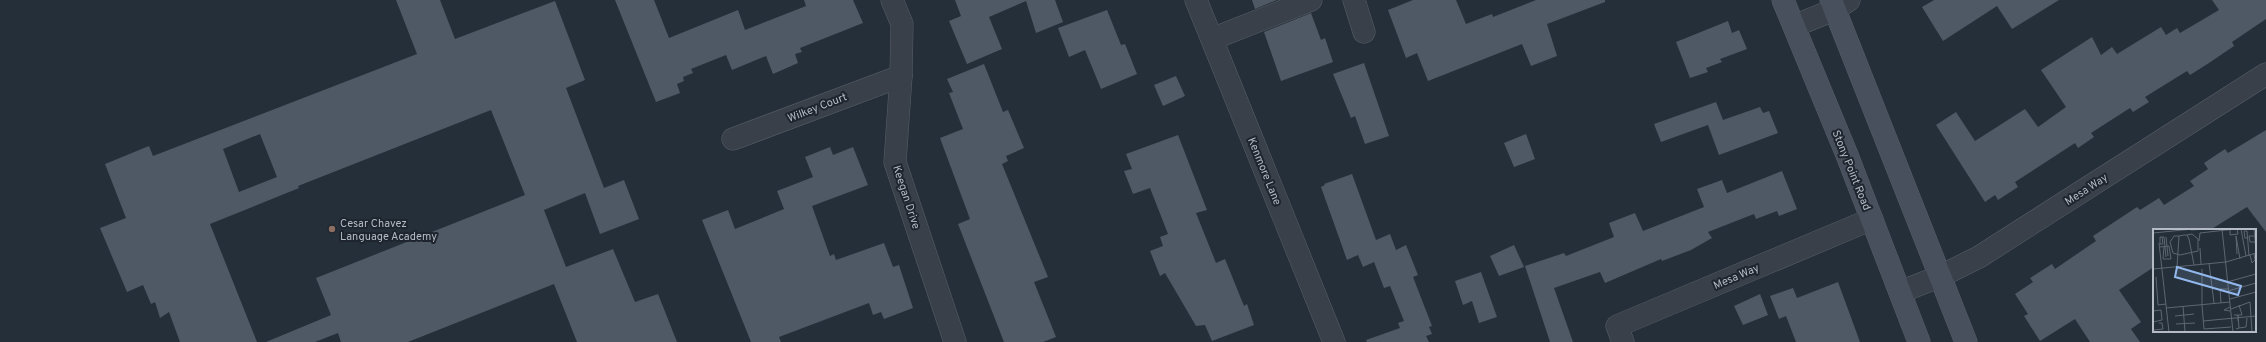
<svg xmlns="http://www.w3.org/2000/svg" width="2266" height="342" viewBox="0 0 2266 342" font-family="Overpass,sans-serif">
<rect width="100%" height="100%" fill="#252f39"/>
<!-- building -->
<g fill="#4e5965" fill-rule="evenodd">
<path d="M396,0H440L455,39L555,1L585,80L566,88L604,188L624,180L639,219L600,234L585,193L544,210L566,267L613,249L635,302L658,294L677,342H577L554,284L408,342H341L338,333L315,342H266L331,315L316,278L525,195L491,110L298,186L299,188L210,224L257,342H180L169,312L160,318L155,302L151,304L143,285L127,292L100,228L126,218L105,164L149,146L153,156L417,54ZM260,134L277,177L239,192L223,149Z"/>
<path d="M615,0H654L669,38L738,10L745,30L806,6L804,0H853L863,23L800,48L802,52L795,54L798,63L773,74L766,56L732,70L726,55L691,69L693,73L683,77L684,81L677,84L680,93L656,102Z"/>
<path d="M955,0H1055L1063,22L1036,33L1026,1L989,17L1002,49L967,64L949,21L961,16Z"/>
<path d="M1252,0H1277L1255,9Z"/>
<path d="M1413,0H1456L1466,24L1492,14L1493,17L1536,0H1605V2L1547,24L1557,56L1531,66L1522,44L1428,81L1417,53L1406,58L1388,10Z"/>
<path d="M1934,0H2059L2012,29L1997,6L1943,41L1922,7Z"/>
<path d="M2212,0H2266V19L2232,42L2234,46L2209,63L2190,75L2187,71L2145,97L2149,102L2133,112L2130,108L2091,133L2094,137L2078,148L2075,143L2015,182L2018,187L1998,200L1995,195L1985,202L1936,125L1956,112L1975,141L2025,109L2038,127L2066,107L2041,70L2092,37L2101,55L2112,47L2117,54L2161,27L2166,35L2177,28L2180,33L2219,10Z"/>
<path d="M1107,10L1121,45L1125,44L1137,74L1101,89L1085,50L1069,57L1058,28Z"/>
<path d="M1311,13L1321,40L1325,38L1333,62L1281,81L1264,32Z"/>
<path d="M1728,21L1732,33L1739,30L1747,49L1720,59L1722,62L1706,68L1708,72L1690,78L1676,42Z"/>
<path d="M1364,63L1389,136L1365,144L1355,116L1351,118L1333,74Z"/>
<path d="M984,64L1003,112L1008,110L1024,148L1006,156L1008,161L1002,164L1048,277L1034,282L1056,337L1043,342H1004L958,224L970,219L940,138L963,129L949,93L953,92L947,79Z"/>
<path d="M1176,76L1185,96L1163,106L1154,85Z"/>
<path d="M1716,102L1723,120L1760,107L1763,113L1769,111L1778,133L1719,155L1708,125L1661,142L1654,124Z"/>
<path d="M2266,130V232L2247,207L2210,230H2154V267L2119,290L2141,322L2131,329L2140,342H2090L2075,319L2040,341L2024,316L2028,314L2015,294L2033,282L2030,278L2052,264L2055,269L2096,241L2093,236L2137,207L2140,210L2159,198L2164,205L2194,186L2190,181L2208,169L2204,163L2225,149L2228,153Z"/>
<path d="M1526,134L1535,159L1514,167L1504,143Z"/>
<path d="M1178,135L1207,210L1196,213L1216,263L1225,259L1244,306L1247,304L1254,325L1212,341L1205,325L1196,326L1165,273L1160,276L1150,251L1163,246L1160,237L1168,234L1150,188L1133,194L1124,171L1132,169L1126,154Z"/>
<path d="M830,147L833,155L853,147L868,185L812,206L830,256L834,254L836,260L884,243L893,267L899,265L913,308L884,319L881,312L873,315L869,303L779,337L781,342H751L702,220L728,210L735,229L784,209L777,191L813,177L805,157Z"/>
<path d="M1782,171L1797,209L1779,216L1777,211L1756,219L1754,214L1708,232L1712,238L1691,250L1662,261L1661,259L1605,283L1600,272L1554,288L1573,342H1550L1525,266L1564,253L1566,256L1614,237L1609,223L1635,213L1643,231L1704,207L1697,189L1722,180L1727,193Z"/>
<path d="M1352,174L1376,240L1390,234L1396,250L1406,245L1418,275L1413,277L1432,326L1429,327L1432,334L1426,336L1429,342H1367L1366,340L1400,328L1398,323L1404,321L1390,286L1384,288L1374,262L1363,267L1358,255L1347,260L1321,187L1325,185L1324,184Z"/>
<path d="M1514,245L1524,267L1499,276L1490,256Z"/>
<path d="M1481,272L1497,317L1479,323L1472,301L1463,305L1455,281Z"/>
<path d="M1838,282L1860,342H1796L1786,316L1779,319L1770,296L1793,288L1797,298Z"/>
<path d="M1760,294L1768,315L1743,325L1734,306Z"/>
</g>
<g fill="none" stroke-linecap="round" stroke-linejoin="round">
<!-- street casing -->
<g stroke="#575e68" stroke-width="23">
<g id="street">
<path d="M892,0L902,24L901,76L895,162L955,342"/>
<path d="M1196,0L1334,342"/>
<path d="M1354,0L1364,32"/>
<path d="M1794,26L1836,9L1849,0"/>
<path d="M1212,39L1311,0"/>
<path d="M733,139L901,76"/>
<path d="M1900,292L1941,276L1979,257L2266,74"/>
<path d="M1623,342L1617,326L1872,219"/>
</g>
</g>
<!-- secondary casing -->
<g stroke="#575e68" stroke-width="23">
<g id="secondary">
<path d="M1783,0L1847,155L1919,342"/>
<path d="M1831,0L1966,342"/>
</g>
</g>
<!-- street -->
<use href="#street" stroke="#39404a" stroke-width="22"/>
<!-- secondary -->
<use href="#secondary" stroke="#47505c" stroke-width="22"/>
</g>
<!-- markers -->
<circle fill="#8d6e63" stroke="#1e252f" stroke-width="1.5" cx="332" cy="229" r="4"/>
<g text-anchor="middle" stroke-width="4" stroke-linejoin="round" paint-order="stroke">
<!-- street labels -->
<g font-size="11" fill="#b4bbc5" stroke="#1e252f">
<text transform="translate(817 107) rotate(-21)" y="4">Wilkey Court</text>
<text transform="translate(1852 170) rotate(68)" y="4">Stony Point Road</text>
<text transform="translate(1265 171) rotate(68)" y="4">Kenmore Lane</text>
<text transform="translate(2086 189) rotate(-33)" y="4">Mesa Way</text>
<text transform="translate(907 197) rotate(72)" y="4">Keegan Drive</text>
<text transform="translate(1736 276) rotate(-23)" y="4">Mesa Way</text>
</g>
<!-- poi labels -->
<g font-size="11" fill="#b4bbc5" stroke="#1e252f" text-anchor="start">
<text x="340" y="227">Cesar Chavez<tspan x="340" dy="13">Language Academy</tspan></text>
</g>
</g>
<!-- overview -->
<g transform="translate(2153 229)">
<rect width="103" height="103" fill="#252f39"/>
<path fill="none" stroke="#5e6771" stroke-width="1" d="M69,0L80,103M88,0L93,27M101,0L103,22M38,1L54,0M77,1V6L85,5L84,0M0,4L40,0M26,7H21L17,13L20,24L27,26L45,22V10L39,5L34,6M102,7H96L97,13H102M9,8L10,15H7V8H11L13,28M13,8L15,27M94,9H92L91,2H94L96,27M46,12L47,4L82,0M6,14L16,103M7,18L16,17L18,30H10L11,18M47,19L48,35M84,25L83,7L87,30M97,26L99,34L102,31L101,25M56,34L61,74M24,38L26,7L31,6H34L36,10L41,36M0,40L73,33L103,24M49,40V76M3,48L5,76L13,75M74,53L103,45M75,62L103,54M77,70L103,63M68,74L67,60H75M49,76L51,100L78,98M30,77L32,103M77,78L71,81L77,82M13,79L77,73M78,80L97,73L99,103M0,82L8,81L9,91L0,93M81,86H89L86,76M22,87L41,85M50,92L103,87M23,95L42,94M86,99L93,98L94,89M83,100L86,99L85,86V92M1,101L10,100L9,94H6"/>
<path fill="#92b8ed" fill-opacity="0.15" stroke="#92b8ed" stroke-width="2" d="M24,38L88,57L85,66L22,48Z"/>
<rect width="103" height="103" fill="none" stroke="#b4bbc5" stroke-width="2"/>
</g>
</svg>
